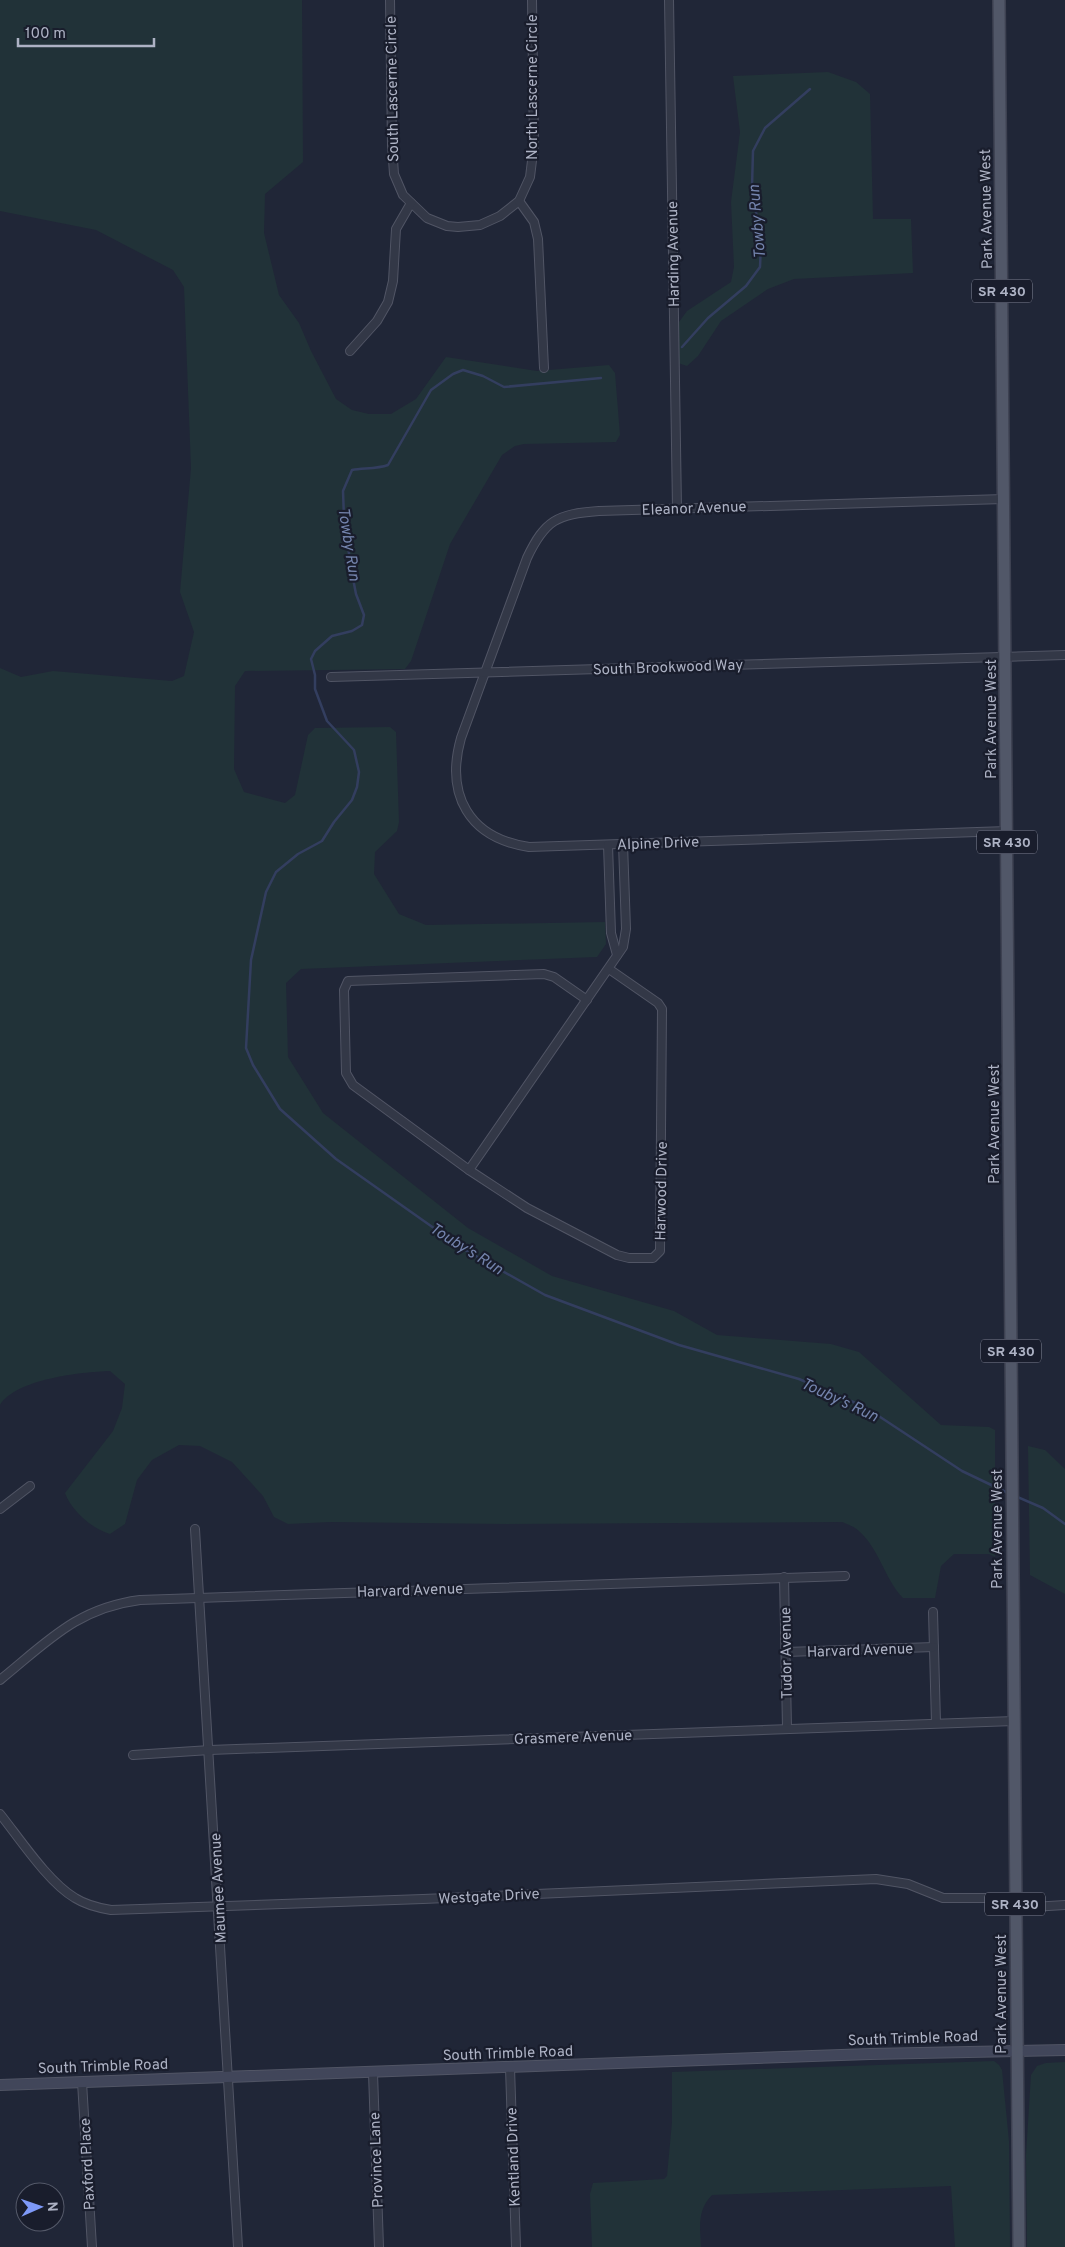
<svg xmlns="http://www.w3.org/2000/svg" width="1065" height="2247" viewBox="0 0 1065 2247" font-family="Overpass,sans-serif">
<rect width="100%" height="100%" fill="#202637"/>
<!-- green -->
<g fill="#213238">
<path d="M0,0H302L303,162L265,194L264,233L279,295L299,323L311,351L336,399L352,410L369,414H391L416,399L446,357L537,371L609,365L615,373L620,435L616,442L524,444L515,446L502,455L450,544L411,661L405,669L245,671L235,686L234,769L244,792L285,803L295,795L308,735L315,728L390,727L396,732L399,822L397,831L375,852L374,874L399,914L426,925L605,922L606,944L597,957L301,969L286,983L288,1057L323,1113L468,1228L552,1276L674,1311L717,1335L831,1344L859,1352L941,1425L989,1427L995,1430V1557L989,1554H954L941,1566L935,1598H903C884,1578 880,1550 859,1531C855,1527 847,1524 842,1522L506,1524L330,1522L288,1524L274,1517L263,1496L232,1462L200,1446L179,1445L152,1460L137,1480L125,1524L110,1534C92,1529 71,1510 65,1493L113,1431L122,1408L125,1384L110,1371C81,1372 16,1379 0,1405V668L21,677L53,671L172,681L184,676L194,632L180,592L191,468L184,287L173,270L96,230L0,211Z"/>
<path d="M828,72L856,82L870,94L873,219H911L913,273L794,279L768,289L721,321L698,356L687,366L678,363L679,322L687,311L731,282L734,267L731,202L740,132L733,76Z"/>
<path d="M1028,1446L1045,1450L1065,1469V1594L1030,1575Z"/>
<path d="M994,2061L999,2065L1002,2070L1009,2141L1010,2247H955L951,2186L712,2195C697,2210 700,2227 701,2247H592L590,2194L593,2183L664,2179L667,2176L672,2122V2072Z"/>
<path d="M1065,2062V2247H1027L1026,2155L1031,2075L1037,2066L1046,2063Z"/>
</g>
<g fill="none" stroke-linecap="round" stroke-linejoin="round">
<!-- stream -->
<g stroke="#333e5f" stroke-width="2.5">
<path d="M682,347L708,318L746,286L760,267L761,243L752,187L753,151L765,128L810,89"/>
<path d="M601,378L504,387L483,376L463,370L453,374L431,390L388,465C377,469 364,468 352,470L343,491L344,518L351,568L356,594L364,615L362,625L352,631L332,636L315,651L311,659L315,675V689L327,721L354,750L359,772L357,787L352,800L334,822L322,841L298,854L276,872L266,892L251,960L246,1048L253,1065L280,1109L336,1159L465,1250L545,1295L679,1345L799,1379L865,1407L962,1471L1008,1493"/>
<path d="M1015,1496L1043,1508L1065,1524"/>
</g>
<!-- street casing -->
<g stroke="#515565" stroke-width="10">
<g id="street">
<path d="M390,0L392,145L394,174L403,195L427,218L447,226L458,227L480,225L500,216L519,201L530,177L534,144L532,0"/>
<path d="M669,0L677,508"/>
<path d="M519,201L534,222L538,239L544,368"/>
<path d="M350,351L377,321L388,302L393,281L396,229L411,203"/>
<path d="M1004,499L599,511C557,514 545,520 527,558L461,738C445,795 469,838 529,847L1007,831"/>
<path d="M331,677L1065,655"/>
<path d="M608,845L611,933L617,955"/>
<path d="M587,1000L554,977L544,974L348,981L344,990L346,1073L353,1085L469,1170L527,1208L617,1255L629,1258H653L660,1251L662,1009L658,1003L609,969"/>
<path d="M469,1170L623,947L626,929L623,844"/>
<path d="M0,1509L30,1486"/>
<path d="M195,1529L238,2247"/>
<path d="M784,1577L787,1728"/>
<path d="M933,1612L936,1723"/>
<path d="M786,1652L934,1647"/>
<path d="M0,1680C47,1642 77,1608 140,1600L845,1576"/>
<path d="M133,1755L210,1750L1014,1721"/>
<path d="M0,1814C20,1839 48,1882 75,1898C86,1905 99,1908 111,1910L423,1899L876,1879L908,1884L943,1898H1015"/>
<path d="M1015,1908L1065,1905"/>
<path d="M510,2068L516,2247"/>
<path d="M373,2073L379,2247"/>
<path d="M82,2082L92,2247"/>
</g>
</g>
<!-- secondary casing -->
<g stroke="#515565" stroke-width="12">
<path id="secondary" d="M0,2085L870,2054L1065,2050"/>
</g>
<!-- primary casing -->
<g stroke="#3d4151" stroke-width="14">
<path id="primary" d="M999,0L1019,2247"/>
</g>
<!-- street -->
<use href="#street" stroke="#333847" stroke-width="8"/>
<!-- secondary -->
<use href="#secondary" stroke="#41465a" stroke-width="10"/>
<!-- primary -->
<use href="#primary" stroke="#515768" stroke-width="11"/>
</g>
<g text-anchor="middle" stroke-width="4.5" stroke-linejoin="round" paint-order="stroke">
<!-- shield labels -->
<g fill="#191d2c" stroke="#818596" stroke-width="1">
<rect x="972" y="279.5" width="60" height="23" rx="4"/>
<rect x="977" y="830.5" width="60" height="23" rx="4"/>
<rect x="981" y="1339.5" width="60" height="23" rx="4"/>
<rect x="985" y="1892.5" width="60" height="23" rx="4"/>
</g>
<g font-size="14" font-weight="bold" fill="#adb2c4">
<text x="1002" y="296">SR 430</text>
<text x="1007" y="847">SR 430</text>
<text x="1011" y="1356">SR 430</text>
<text x="1015" y="1909">SR 430</text>
</g>
<!-- street labels -->
<g font-size="15" fill="#adb2c4" stroke="#191d2c">
<text transform="translate(532 87) rotate(-90)" y="5">North Lascerne Circle</text>
<text transform="translate(392 89) rotate(-91)" y="5">South Lascerne Circle</text>
<text transform="translate(986 209) rotate(-91)" y="5">Park Avenue West</text>
<text transform="translate(673 254) rotate(-91)" y="5">Harding Avenue</text>
<text transform="translate(694 508) rotate(-2)" y="5">Eleanor Avenue</text>
<text transform="translate(668 667) rotate(-2)" y="5">South Brookwood Way</text>
<text transform="translate(991 719) rotate(-90)" y="5">Park Avenue West</text>
<text transform="translate(658 843) rotate(-2)" y="5">Alpine Drive</text>
<text transform="translate(994 1124) rotate(-90)" y="5">Park Avenue West</text>
<text transform="translate(661 1191) rotate(-89)" y="5">Harwood Drive</text>
<text transform="translate(997 1529) rotate(-90)" y="5">Park Avenue West</text>
<text transform="translate(410 1590) rotate(-2)" y="5">Harvard Avenue</text>
<text transform="translate(860 1650) rotate(-2)" y="5">Harvard Avenue</text>
<text transform="translate(786 1653) rotate(-91)" y="5">Tudor Avenue</text>
<text transform="translate(573 1737) rotate(-2)" y="5">Grasmere Avenue</text>
<text transform="translate(218 1888) rotate(-93)" y="5">Maumee Avenue</text>
<text transform="translate(489 1896) rotate(-3)" y="5">Westgate Drive</text>
<text transform="translate(1001 1994) rotate(-90)" y="5">Park Avenue West</text>
<text transform="translate(913 2038) rotate(-2)" y="5">South Trimble Road</text>
<text transform="translate(508 2053) rotate(-2)" y="5">South Trimble Road</text>
<text transform="translate(103 2066) rotate(-2)" y="5">South Trimble Road</text>
<text transform="translate(513 2157) rotate(-92)" y="5">Kentland Drive</text>
<text transform="translate(376 2160) rotate(-92)" y="5">Province Lane</text>
<text transform="translate(87 2164) rotate(-93)" y="5">Paxford Place</text>
</g>
<!-- water labels -->
<g font-size="16" font-style="italic" fill="#7484ad" stroke="#191d2c">
<text transform="translate(756 222) rotate(-95)" y="6">Towby Run</text>
<text transform="translate(350 544) rotate(81)" y="6">Towby Run</text>
<text transform="translate(467 1248) rotate(32)" y="6">Touby's Run</text>
<text transform="translate(840 1399) rotate(25)" y="6">Touby's Run</text>
</g>
</g>
<!-- north arrow -->
<g transform="translate(40 2207) rotate(88)"><circle r="24" fill="#191d2c" stroke="#545969"/>
<path d="M0-4L9 19L0 12L-9 19Z" fill="#7e99f8"/>
<text y="-8" font-size="14" font-weight="bold" text-anchor="middle" fill="#adb2c4">N</text>
</g>
<!-- scale -->
<path d="M18 38v8h136v-8" fill="none" stroke="#adb2c4" stroke-width="2.5"/>
<text x="25" y="38" font-size="15" fill="#adb2c4" stroke="#191d2c" stroke-width="4" paint-order="stroke">100 m</text>
</svg>
